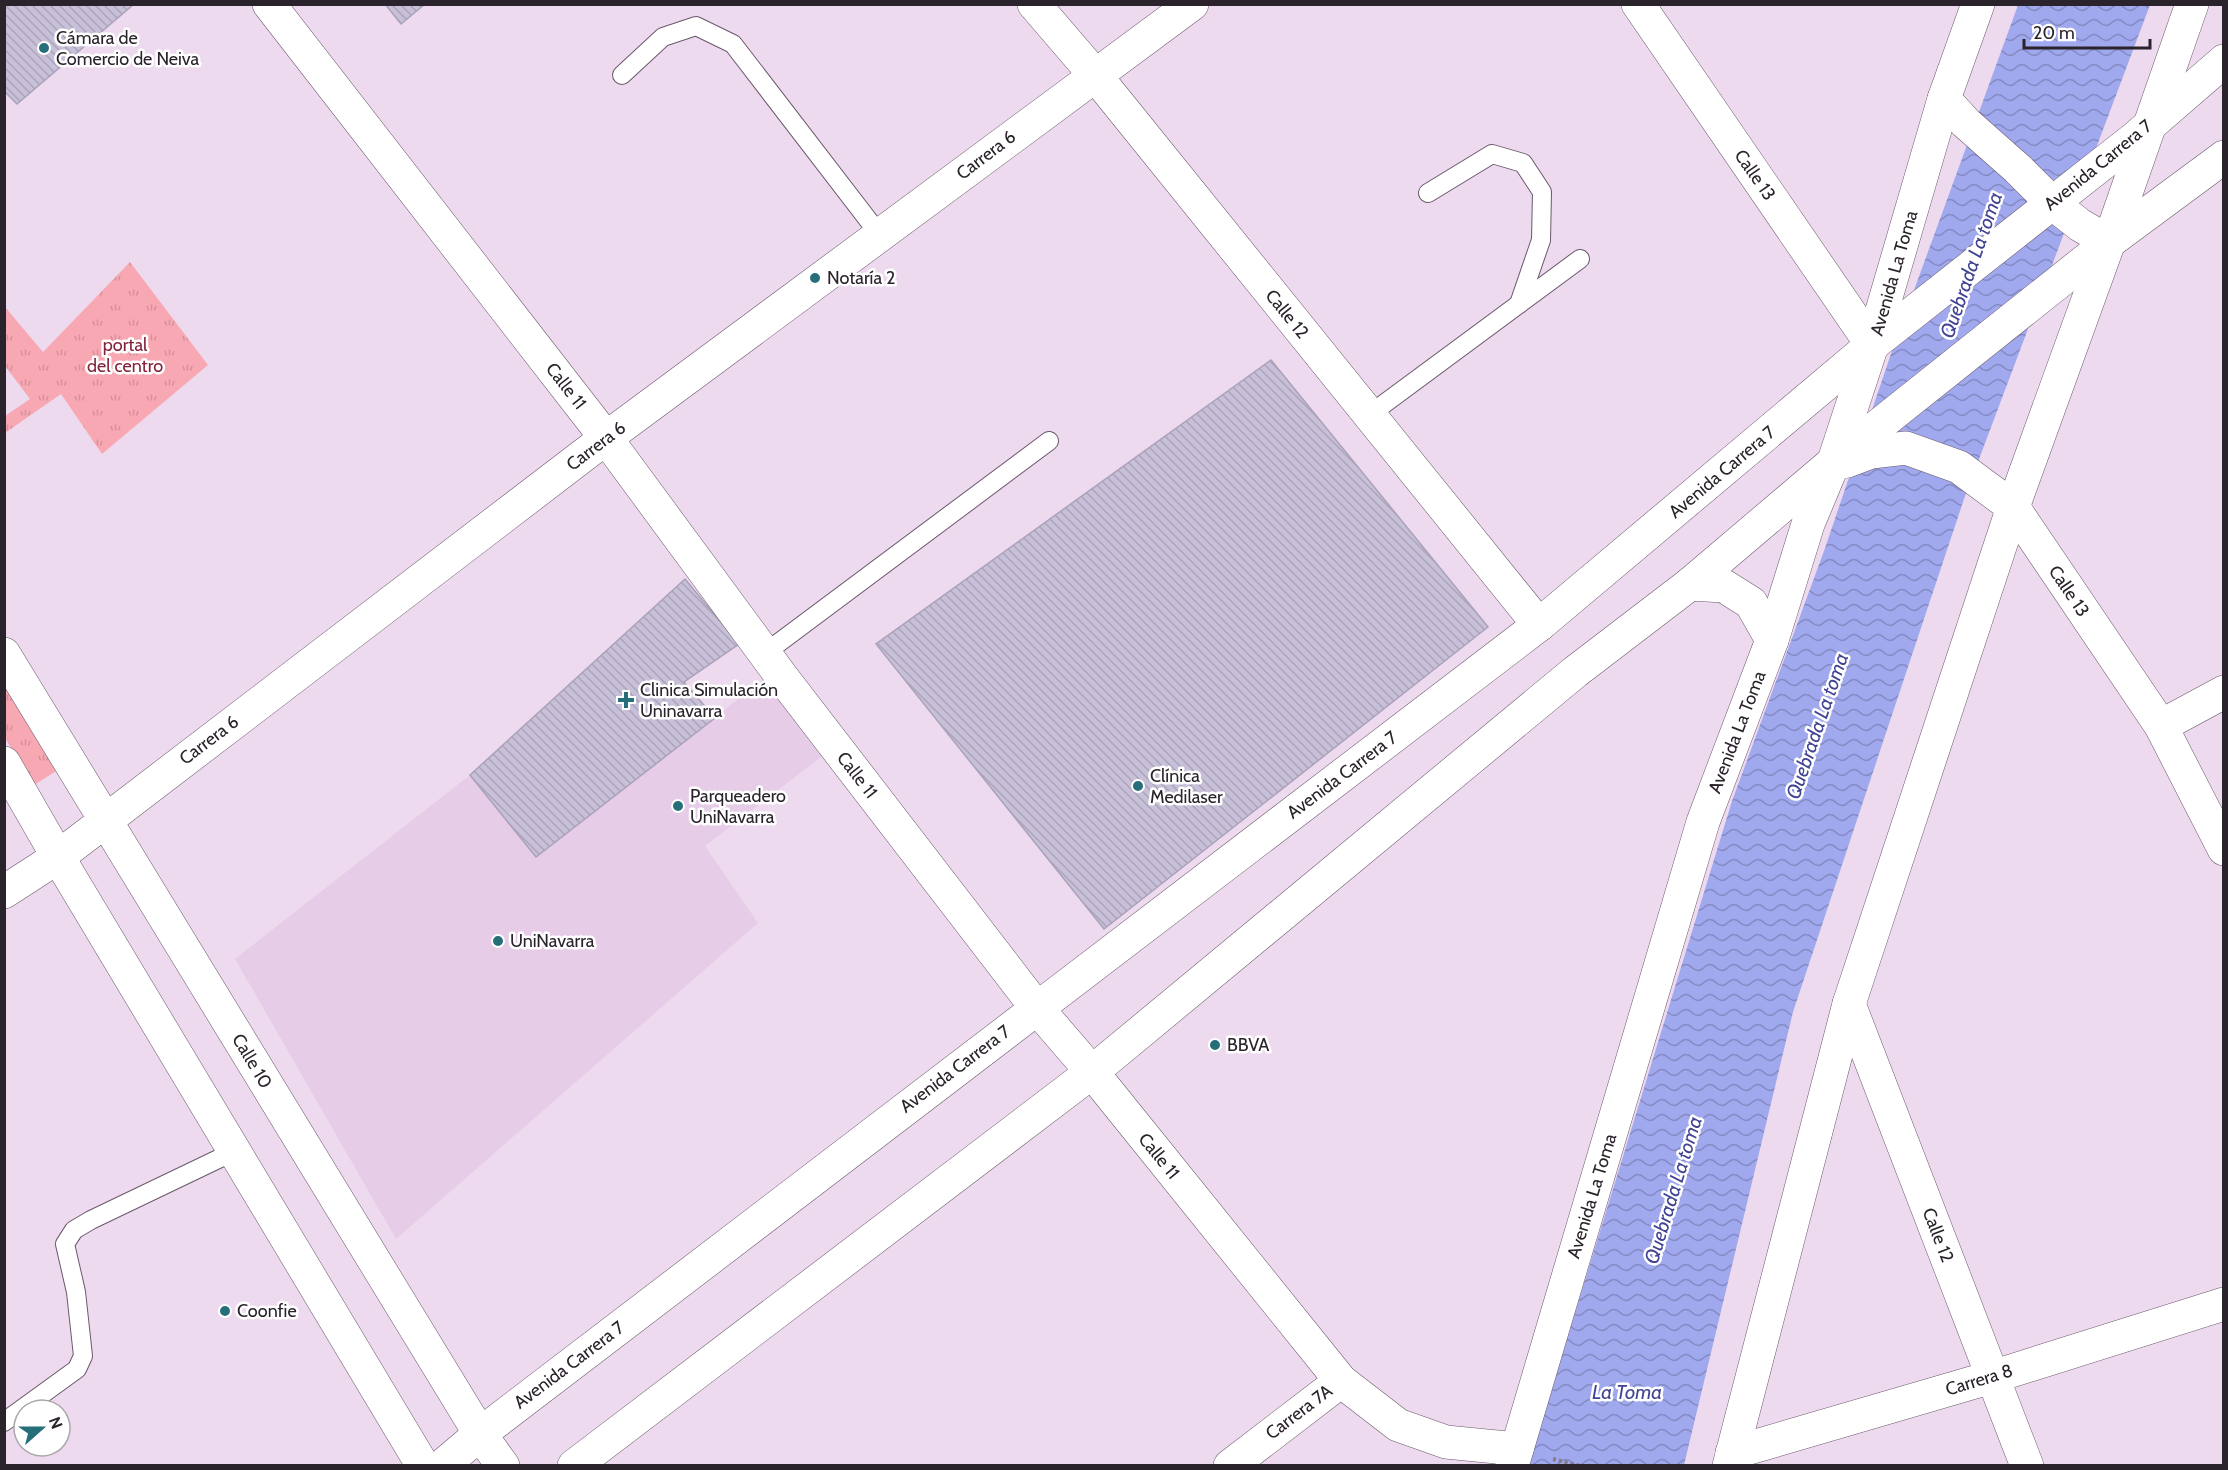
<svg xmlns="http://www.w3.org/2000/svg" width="2228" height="1470" viewBox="0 0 2228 1470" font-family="Cabin,sans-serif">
<defs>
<pattern id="park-tufts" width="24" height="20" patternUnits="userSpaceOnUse" patternTransform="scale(1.5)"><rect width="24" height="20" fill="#f8a8b3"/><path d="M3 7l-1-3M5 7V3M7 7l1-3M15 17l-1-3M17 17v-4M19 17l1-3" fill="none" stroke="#d5909a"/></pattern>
<pattern id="water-waves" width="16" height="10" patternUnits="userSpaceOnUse" patternTransform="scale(1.5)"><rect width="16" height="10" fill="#a1a9ee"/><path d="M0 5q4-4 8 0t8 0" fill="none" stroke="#8389c1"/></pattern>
<pattern id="building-back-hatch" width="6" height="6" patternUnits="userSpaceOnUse" patternTransform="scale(1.5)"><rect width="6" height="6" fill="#c8bfd8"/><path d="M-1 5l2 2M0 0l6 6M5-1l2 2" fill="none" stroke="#aca4ba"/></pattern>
</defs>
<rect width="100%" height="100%" fill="#eedaef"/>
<!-- built -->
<path fill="#e6cce7" d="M765,678L825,754L705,846L758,923L396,1239L235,959L470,775L536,857Z"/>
<!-- park -->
<g fill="url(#park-tufts)">
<path d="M130,262L208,365L102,454L61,394L5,433V416L30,399L5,366V307L43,352Z"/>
<path d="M4,681L61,768L34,785L5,738Z"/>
</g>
<!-- water -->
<path fill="url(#water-waves)" d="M2018,5H2150L1964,499L1793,1012L1684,1465L1528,1466L1732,801L1824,551L1894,345Z"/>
<!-- building -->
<g fill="url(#building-back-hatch)" stroke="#aaa1ba" stroke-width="1.5">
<path d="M4,4H134L17,104L4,91Z"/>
<path d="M385,4H425L401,24Z"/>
<path d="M1271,360L1488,627L1104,929L876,644Z"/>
<path d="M685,579L739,644L684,682L715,718L536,857L470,775Z"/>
</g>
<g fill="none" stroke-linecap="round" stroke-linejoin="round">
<!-- service casing -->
<g stroke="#6a596b" stroke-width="20">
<g id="service">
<path d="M622,75L663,37L696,26L733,44L879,234"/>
<path d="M1428,193L1492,154L1523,163L1542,192L1541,240L1519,304"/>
<path d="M1369,415L1580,259"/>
<path d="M765,653L1049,441"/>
<path d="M4,1422L77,1369L83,1356L76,1292L65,1244L74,1230L91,1220L235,1151"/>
</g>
</g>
<!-- minor casing -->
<g stroke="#6a596b" stroke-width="34">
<g id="minor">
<path d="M269,4L606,438L782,677L1036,1007L1092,1072L1341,1381L1398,1425L1446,1442L1517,1449"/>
<path d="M1034,4L1095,75L1539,625"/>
<path d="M1638,4L1872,345"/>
<path d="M1833,464L1847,461L1871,452L1906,448L1959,467L2013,507L2161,726L2224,849"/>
<path d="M2161,726L2224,692"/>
<path d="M4,892L58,857L606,438L1192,4"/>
<path d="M1849,1004L2027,1466"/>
<path d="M1732,1453L1992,1377L2224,1304"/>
<path d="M1230,1466L1341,1381"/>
</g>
</g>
<!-- secondary casing -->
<g stroke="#6a596b" stroke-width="34">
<g id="secondary">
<path d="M1944,99L1966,123L2018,169L2052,203L2080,225L2109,242"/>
<path d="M1690,584L1724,586L1751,603L1772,640"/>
<path d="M4,654L480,1434L503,1466"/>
<path d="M4,763L58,857L423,1466"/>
<path d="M442,1466L480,1434L1539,625L1872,345L2135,138L2224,61"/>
<path d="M574,1466L1092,1072L1575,672L1690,584L1849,449L2109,242L2224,157"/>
<path d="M1512,1466L1703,822L1772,640L1808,524L1833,464L1872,345L1944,99L1978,4"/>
<path d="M1729,1466L1849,1004L2013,507L2109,242L2192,4"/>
</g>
</g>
<!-- path -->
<path stroke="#877a88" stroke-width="4" stroke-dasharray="3 3" stroke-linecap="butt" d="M1553,1459L1580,1466"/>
<!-- service -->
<use href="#service" stroke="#fff" stroke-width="18"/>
<!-- minor -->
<use href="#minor" stroke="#fff" stroke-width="33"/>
<!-- secondary -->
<use href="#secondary" stroke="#fff" stroke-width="33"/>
</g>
<!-- markers -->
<g fill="#266e7a" stroke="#fff" stroke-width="2">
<circle cx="44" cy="48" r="6"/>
<circle cx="815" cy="278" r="6"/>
<path d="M623 691h6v6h6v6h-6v6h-6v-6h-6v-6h6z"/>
<circle cx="1138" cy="786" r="6"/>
<circle cx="678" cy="806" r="6"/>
<circle cx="498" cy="941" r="6"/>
<circle cx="1215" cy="1045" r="6"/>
<circle cx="225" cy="1311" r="6"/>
</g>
<g text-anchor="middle" stroke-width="5" stroke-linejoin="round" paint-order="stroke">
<!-- poi labels -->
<g font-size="18" fill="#2a232b" stroke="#fff" text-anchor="start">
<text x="56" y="44">Cámara de<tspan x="56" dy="21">Comercio de Neiva</tspan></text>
<text x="827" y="284">Notaría 2</text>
<text x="640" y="696">Clinica Simulación<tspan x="640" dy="21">Uninavarra</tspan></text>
<text x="1150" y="782">Clínica<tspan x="1150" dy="21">Medilaser</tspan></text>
<text x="690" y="802">Parqueadero<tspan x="690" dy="21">UniNavarra</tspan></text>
<text x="510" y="947">UniNavarra</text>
<text x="1227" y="1051">BBVA</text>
<text x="237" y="1317">Coonfie</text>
</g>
<!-- street labels -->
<g font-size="18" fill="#2a232b" stroke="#fff">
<text transform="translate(986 155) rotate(-37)" y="6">Carrera 6</text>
<text transform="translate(2098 165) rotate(-39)" y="6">Avenida Carrera 7</text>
<text transform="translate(1755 175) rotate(55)" y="6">Calle 13</text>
<text transform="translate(1894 273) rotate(-74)" y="6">Avenida La Toma</text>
<text transform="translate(1287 314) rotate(51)" y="6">Calle 12</text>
<text transform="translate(566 386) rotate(52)" y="6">Calle 11</text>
<text transform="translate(596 446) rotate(-37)" y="6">Carrera 6</text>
<text transform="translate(1722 472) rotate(-40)" y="6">Avenida Carrera 7</text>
<text transform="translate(2069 591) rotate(56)" y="6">Calle 13</text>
<text transform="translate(1737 732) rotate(-69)" y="6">Avenida La Toma</text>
<text transform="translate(209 740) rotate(-37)" y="6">Carrera 6</text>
<text transform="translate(857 775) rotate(52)" y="6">Calle 11</text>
<text transform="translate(1342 775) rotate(-37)" y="6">Avenida Carrera 7</text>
<text transform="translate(252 1061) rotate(59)" y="6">Calle 10</text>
<text transform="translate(955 1069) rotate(-37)" y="6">Avenida Carrera 7</text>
<text transform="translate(1159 1156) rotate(51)" y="6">Calle 11</text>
<text transform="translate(1592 1196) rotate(-73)" y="6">Avenida La Toma</text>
<text transform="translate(1938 1235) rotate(69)" y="6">Calle 12</text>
<text transform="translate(569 1365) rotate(-37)" y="6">Avenida Carrera 7</text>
<text transform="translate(1979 1380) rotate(-17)" y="6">Carrera 8</text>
<text transform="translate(1299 1412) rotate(-37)" y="6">Carrera 7A</text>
</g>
<!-- park labels -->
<g font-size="18" fill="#82233a" stroke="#fff">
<text x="125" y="351">portal<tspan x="125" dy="21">del centro</tspan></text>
</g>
<!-- water labels -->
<g font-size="20" font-style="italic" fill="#414393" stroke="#fff">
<text transform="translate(1971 265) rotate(-71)" y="7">Quebrada La toma</text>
<text transform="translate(1817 726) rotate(-71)" y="7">Quebrada La toma</text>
<text transform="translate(1673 1190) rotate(-73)" y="7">Quebrada La toma</text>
<text x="1627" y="1399">La Toma</text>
</g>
</g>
<!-- border -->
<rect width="2228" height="1470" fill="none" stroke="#2a232b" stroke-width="12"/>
<!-- north arrow -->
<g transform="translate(42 1428) rotate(69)"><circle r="28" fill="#ffffff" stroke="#aaa7aa" stroke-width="1.5"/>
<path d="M0-4.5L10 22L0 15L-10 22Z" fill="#266e7a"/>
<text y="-9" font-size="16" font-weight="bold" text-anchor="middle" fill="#2a232b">N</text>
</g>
<!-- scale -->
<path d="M2024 39v9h126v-9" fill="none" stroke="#2a232b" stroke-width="3"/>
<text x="2033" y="39" font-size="18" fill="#2a232b" stroke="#ffffff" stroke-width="4.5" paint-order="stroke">20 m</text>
</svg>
